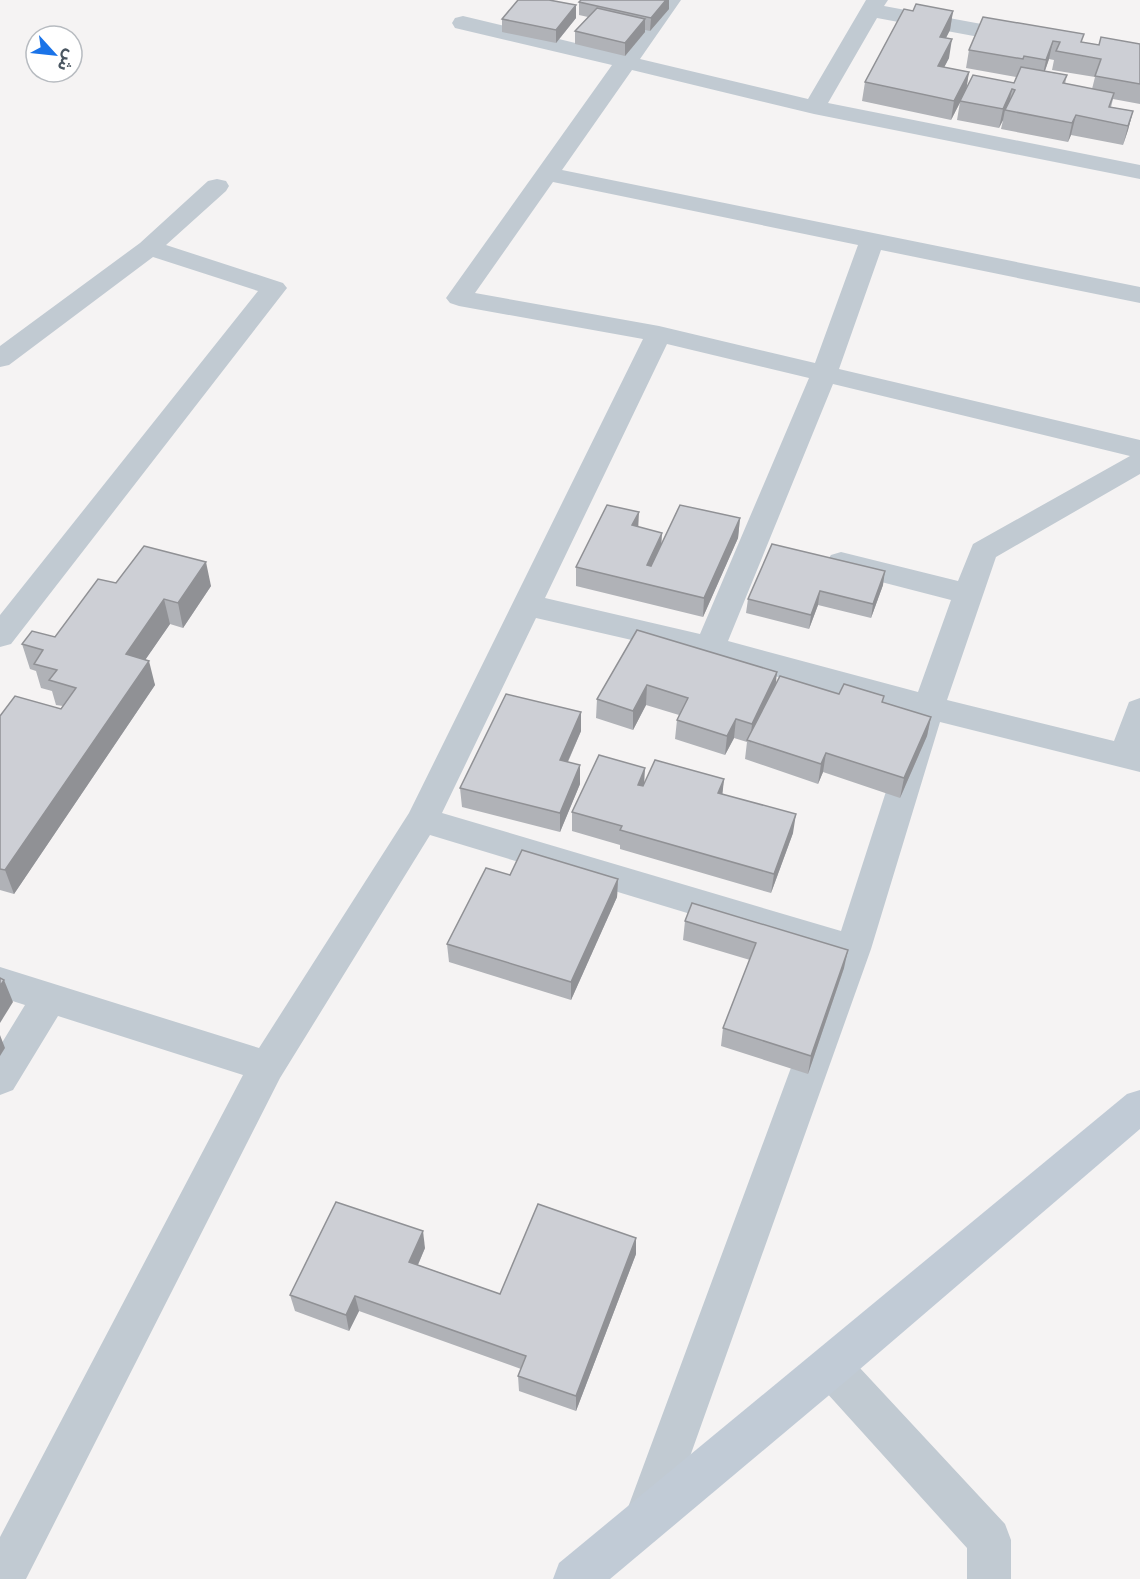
<svg xmlns="http://www.w3.org/2000/svg" width="1140" height="1579" viewBox="0 0 1140 1579" font-family="'Public Sans','Noto Sans Arabic',sans-serif">
<rect width="100%" height="100%" fill="#f5f3f3"/>
<g fill="none" stroke-linecap="round" stroke-linejoin="round">
<!-- minor -->
<g fill="#c1cad2" fill-rule="evenodd">
<path d="M659,0H681L640,59L808,99L866,0H888L884,6L1030,33L1033,38L1030,43L1022,45L877,18L828,103L1140,165V179L814,114L632,70L562,170L1140,287V303L881,250L839,369L1140,440V474L996,557L947,700L1114,741L1129,702L1140,698V772L940,722L871,949L667,1521L660,1536L645,1543L630,1536L623,1521L832,957L430,835L280,1078L26,1579H0V1537L243,1075L58,1016L13,1090L0,1095V1046L25,1005L0,997V967L259,1048L409,813L643,339L459,306L450,303L446,298L612,65L455,28L452,23L455,18L463,16L621,54ZM553,182L858,245L815,363L659,326L475,293ZM667,344L809,378L700,634L545,598ZM833,384L1130,456L973,544L958,581L841,552L831,555L826,562L831,569L951,600L918,692L728,641ZM536,618L710,658L911,714L841,931L442,813Z"/>
<path d="M217,179L226,181L229,186L226,191L166,245L283,283L287,288L11,644L0,647V615L258,291L153,257L9,365L0,367V346L140,243L208,181Z"/>
<path d="M831,1347L846,1353L1005,1524L1011,1540V1579H967V1548L816,1381L810,1367L816,1353Z"/>
</g>
<!-- secondary -->
<path fill="#c1cbd6" fill-rule="evenodd" d="M1140,1090V1129L846,1381L610,1579H553L559,1563L1127,1094Z"/>
</g>
<!-- wall -->
<g fill="#b0b2b7" fill-rule="evenodd">
<path d="M581,0H669V9L650,31L645,30V32L625,56L575,44V31L588,17L579,15V2Z"/>
<path d="M913,11H953L950,30L946,38L949,58L944,67L969,72L966,89L1014,83L1016,77L966,68L969,50L983,17L1082,42L1099,45L1140,44V104L1113,99L1111,107L1133,111L1128,130L1123,145L1071,135L1068,142L1001,129L1003,120L999,128L957,120L960,102L951,120L862,101L865,82ZM1049,59L1054,60L1052,70L1095,77L1092,89L1065,84L1067,75L1045,71Z"/>
<path d="M576,18L556,43L502,32V19Z"/>
<path d="M740,518L738,538L703,617L576,586V567L638,527L661,544Z"/>
<path d="M116,583L211,586L183,628L170,624L145,660L155,685L14,894L0,890V716L61,709L63,706L56,705L52,691L41,688L36,671L30,669L22,644L55,637Z"/>
<path d="M883,585L871,618L818,605L809,629L746,613L748,599Z"/>
<path d="M637,630L776,684L883,702L931,717L927,736L900,798L823,772L818,784L745,759L747,742L734,738L725,755L675,739L677,720L679,715L646,705L633,730L596,718L597,699Z"/>
<path d="M581,712V731L568,762L580,784L560,832L462,807L460,788Z"/>
<path d="M724,779L722,794L793,833L771,893L620,849V845L572,831V812L644,782Z"/>
<path d="M510,875L618,879L617,897L571,1000L449,962L447,944Z"/>
<path d="M685,921L844,968L808,1074L721,1046L723,1028L750,960L683,940Z"/>
<path d="M425,1248L418,1265L500,1294L636,1254L576,1411L519,1391L518,1376L521,1369L359,1311L349,1331L295,1311L290,1295Z"/>
</g>
<!-- shaded-wall -->
<g fill="#909195">
<path d="M666,0H669V9L650,31L651,18Z"/>
<path d="M576,5V18L556,43V30Z"/>
<path d="M953,11L950,30L937,55L940,37Z"/>
<path d="M645,19V32L625,56V43Z"/>
<path d="M952,39L949,58L935,85L938,66Z"/>
<path d="M1053,41L1049,59L1042,79L1046,60Z"/>
<path d="M969,72L966,91L951,120L954,101Z"/>
<path d="M1012,89L1008,108L1005,110L1003,120L999,128L1003,109Z"/>
<path d="M1133,111L1128,130L1123,145L1128,126Z"/>
<path d="M1076,115L1071,135L1068,142L1072,123Z"/>
<path d="M639,512L638,532L632,525Z"/>
<path d="M740,518L738,538L703,617L704,598Z"/>
<path d="M662,533L661,552L646,585L647,565Z"/>
<path d="M206,562L211,586L183,628L178,603Z"/>
<path d="M885,571L883,585L871,618L873,604Z"/>
<path d="M820,591L818,605L809,629L811,615Z"/>
<path d="M164,599L170,624L132,679L126,654Z"/>
<path d="M149,661L155,685L14,894L5,870Z"/>
<path d="M777,672L775,692L750,743L752,724Z"/>
<path d="M647,685L646,705L633,730V711Z"/>
<path d="M581,712V731L560,779V760Z"/>
<path d="M931,717L927,736L900,798L904,778Z"/>
<path d="M736,719L734,738L725,755L727,736Z"/>
<path d="M826,753L823,772L818,784L821,764Z"/>
<path d="M580,765V784L560,832V813Z"/>
<path d="M645,768L644,787L638,785Z"/>
<path d="M724,779L722,798L718,793Z"/>
<path d="M796,814L793,833L771,893L774,874Z"/>
<path d="M618,879L617,897L571,1000V982Z"/>
<path d="M848,950L844,968L808,1074L811,1056Z"/>
<path d="M4,980L13,1002L0,1023V986Z"/>
<path d="M0,1035L5,1048L0,1056Z"/>
<path d="M423,1231L425,1248L412,1278L409,1262Z"/>
<path d="M636,1238V1254L576,1411V1396Z"/>
<path d="M355,1296L359,1311L349,1331L346,1315Z"/>
</g>
<!-- building -->
<g fill="#cdcfd5" stroke="#909195" stroke-width="1.5">
<path d="M518,0H549L576,5L556,30L502,19Z"/>
<path d="M581,0H666L651,18L579,2Z"/>
<path d="M916,4L953,11L940,37L952,39L938,66L969,72L954,101L865,82L904,9L913,11Z"/>
<path d="M597,8L645,19L625,43L575,31Z"/>
<path d="M983,17L1084,34L1081,42L1099,45L1101,37L1140,44V84L1095,76L1101,59L1056,51L1060,42L1053,41L1046,60L1024,56L1023,59L969,50Z"/>
<path d="M1021,67L1067,75L1063,83L1114,93L1109,107L1133,111L1128,126L1076,115L1072,123L1005,110L1015,90L1012,89L1003,109L960,101L973,75L1014,83Z"/>
<path d="M607,505L639,512L632,525L662,533L647,565L651,566L680,505L740,518L704,598L576,567Z"/>
<path d="M772,544L885,571L873,604L820,591L811,615L748,599Z"/>
<path d="M144,546L206,562L178,603L164,599L126,654L149,661L5,870L0,869V716L15,696L61,709L76,688L49,680L57,670L34,664L43,650L22,644L32,631L55,637L98,579L116,583Z"/>
<path d="M637,630L777,672L752,724L736,719L727,736L677,720L688,698L647,685L633,711L597,699Z"/>
<path d="M780,676L839,694L844,684L884,696L882,702L931,717L904,778L826,753L821,764L747,740Z"/>
<path d="M506,694L581,712L560,760L580,765L560,813L460,788Z"/>
<path d="M599,755L645,768L638,785L643,786L655,760L724,779L718,793L796,814L774,874L620,830L622,826L572,812Z"/>
<path d="M522,850L618,879L571,982L447,944L486,868L510,875Z"/>
<path d="M692,903L848,950L811,1056L723,1028L756,943L685,921Z"/>
<path d="M0,978L4,980L0,986Z"/>
<path d="M336,1202L423,1231L409,1262L500,1294L538,1204L636,1238L576,1396L518,1376L526,1356L355,1296L346,1315L290,1295Z"/>
</g>
<!-- north arrow -->
<g transform="translate(54 54) rotate(117)"><circle r="28" fill="#ffffff" stroke="#b7bbc0" stroke-width="1.5"/>
<path d="M0-4.5L10 22L0 15L-10 22Z" fill="#1a73e8"/>
<text y="-9" font-size="16" font-weight="bold" text-anchor="middle" fill="#4a5661">ش</text>
</g>
</svg>
